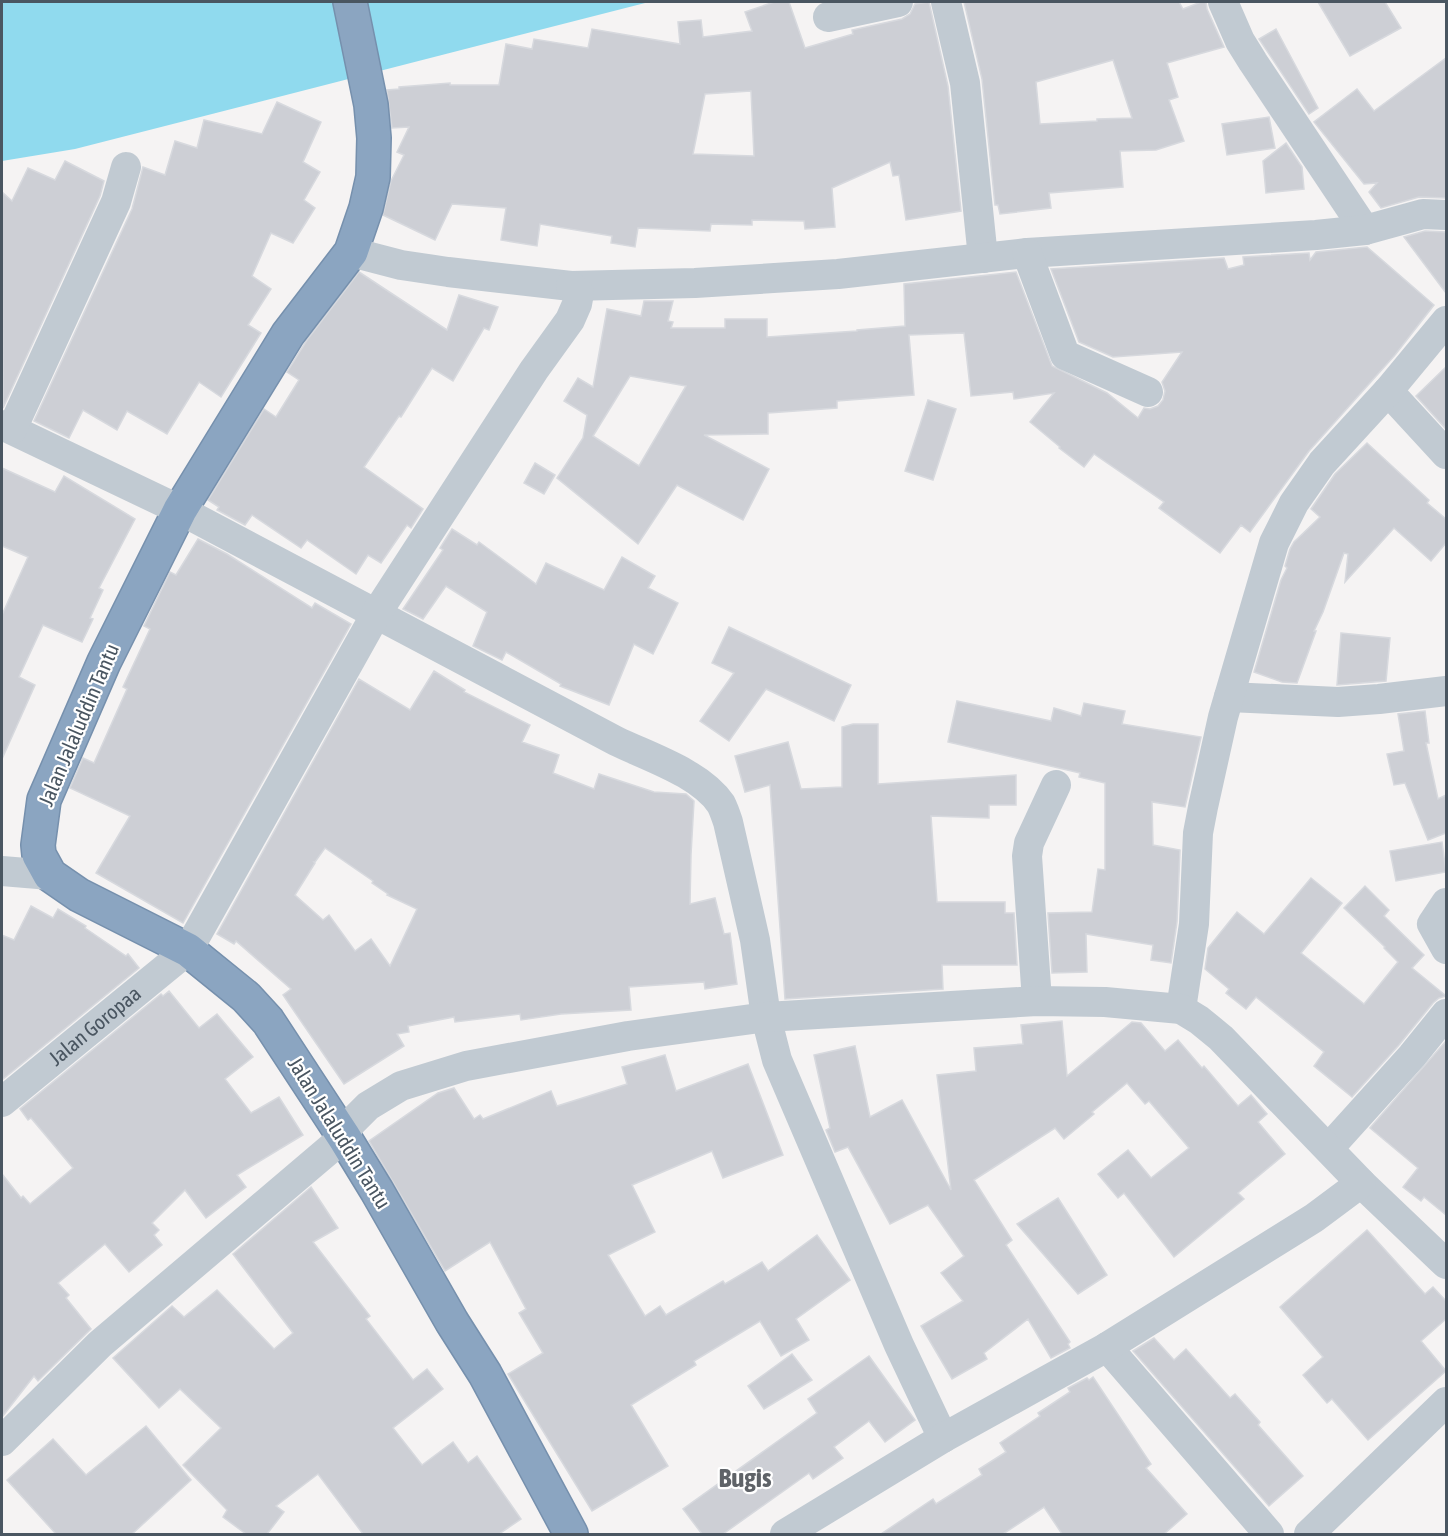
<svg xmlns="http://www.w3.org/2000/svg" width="1448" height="1536" viewBox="0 0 1448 1536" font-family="'Asap Condensed',sans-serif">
<rect width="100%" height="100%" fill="#f5f3f3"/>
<!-- water -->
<path fill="#90daee" d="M2,2H649L75,149L2,161Z"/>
<!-- building -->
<g fill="#cdcfd5" stroke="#d7d9de" stroke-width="1.5" fill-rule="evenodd">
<path d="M774,2H789L805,48L853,34L852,30L902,19L910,14L915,4L929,2L948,86L961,211L906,220L899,175L893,176L890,162L832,188L835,227L805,229L804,221L752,220V225L711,224L710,231L638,228L635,247L611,243L612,236L540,224L537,246L501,240L506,208L452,204L435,240L383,215L391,181L404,155L397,152L409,127L392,128L387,90L399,89V87L450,83V85H499L506,44L532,49L534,39L588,48L592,29L680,44L678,22L701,20L703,37L752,31L745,12ZM751,91L754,156L693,154L705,94Z"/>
<path d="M964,2H1179L1183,9L1201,2H1206L1207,9L1224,47L1167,63L1178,97L1169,100L1184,141L1156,150L1120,151L1123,187L1049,193L1051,208L1000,214L998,205H995L982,79ZM1113,60L1132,118L1097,119V121L1040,124L1036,82Z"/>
<path d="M1318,2H1385L1401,28L1350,56Z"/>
<path d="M1276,29L1318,108L1309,114L1259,39Z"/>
<path d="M1446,58V198L1419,197L1381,208L1369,192L1377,183L1364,184L1314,122L1357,89L1374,111Z"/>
<path d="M277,102L321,122L303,162L320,172L304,200L315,208L293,243L271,233L252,276L271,289L248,325L261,333L221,397L199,382L167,434L127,411L117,430L83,410L69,438L34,421L132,209L143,167L165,175L175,141L197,148L204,120L262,134Z"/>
<path d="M1269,117L1275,148L1227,155L1222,124Z"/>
<path d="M1286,143L1302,167L1304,189L1266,193L1263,161Z"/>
<path d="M65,161L104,181L100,196L3,408L2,192L12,201L28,168L55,180Z"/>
<path d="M1425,231L1446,232V293L1404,237Z"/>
<path d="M1367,247L1434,305L1395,355L1309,451L1250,532L1241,525L1220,553L1159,508L1164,502L1094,454L1084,467L1059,448L1060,447L1030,422L1054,393L1014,399L1013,392L971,396L964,333L909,335L914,395L837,401V408L768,413V434L704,435L769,469L743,520L677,485L638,544L557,478L583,438L587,415L564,401L578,378L593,387L607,309L641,316L644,301H673L668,321L673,322L671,328H725V319H767V337L857,331V330L905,326L904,284L1016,272L1052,366L1107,393L1138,418L1144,408L1150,409L1158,406L1163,400L1165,391L1162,382L1182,352L1113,357L1079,342L1051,269L1224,258L1228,269L1244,265L1243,257L1309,253L1310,260L1316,252ZM630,376L686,386L639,466L593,436Z"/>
<path d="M359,272L447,330L459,295L498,307L489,330L484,328L453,381L432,368L401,417L399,416L364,467L423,509L411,528L407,525L381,563L368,555L356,574L307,540L301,548L252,515L245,525L217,510L219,507L208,500L264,409L276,417L299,380L287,372L307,340Z"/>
<path d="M1446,367V429L1416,396Z"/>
<path d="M928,400L956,409L933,480L905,471Z"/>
<path d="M1367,443L1429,500L1427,503L1446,519V543L1431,561L1394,528L1345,582L1348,554L1344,553L1323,612L1314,631H1316L1297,683L1282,682L1254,672L1281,580L1287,568L1285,566L1290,549L1294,542L1320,517L1311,509L1335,474Z"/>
<path d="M535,463L555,475L544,494L524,483Z"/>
<path d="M2,468L55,492L64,476L135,519L99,588L103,590L90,618L93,619L82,642L43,625L19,677L35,685L2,759V615L28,557L2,546Z"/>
<path d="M452,529L477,545L479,542L536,584L546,563L604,590L622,557L655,576L648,588L678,603L653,654L634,644L609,705L560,686L561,684L506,652L502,660L473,646L487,612L446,586L423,619L403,609L443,550L440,548Z"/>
<path d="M198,539L227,554L312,608L315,603L351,624L183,923L96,873L130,816L70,788L83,758L94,763L127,689L123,687L150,629L144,626L170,572L176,575Z"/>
<path d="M729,627L851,685L834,721L766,689L729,741L700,721L734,673L712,663Z"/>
<path d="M1341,633L1390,638L1386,681L1337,685Z"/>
<path d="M434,671L465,690L464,692L530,725L522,742L559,755L553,773L594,789L599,774L654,792L686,794L694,801L691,855L690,904L715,898L724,934L730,933L737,984L705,989L704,982L629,987L631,1010L561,1014L521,1020L520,1014L455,1022L454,1017L408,1026L409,1032L397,1034L404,1046L344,1084L283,995L291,989L236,941L234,944L217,934L359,679L410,710ZM325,848L373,881L372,883L388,894L387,895L417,909L390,966L371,939L355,951L329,915L323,920L295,895L315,863L314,862H315Z"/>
<path d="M957,701L1051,721L1054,708L1081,716L1084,703L1125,711L1122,724L1201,737L1185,807L1152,802L1153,845L1180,850L1177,922L1171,963L1151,960L1153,945L1086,934L1087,972L1052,973L1048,913L1092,912L1098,869L1105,870V783L1079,777L1080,773L948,742Z"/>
<path d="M1425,711L1429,743H1426L1438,799L1446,795V833L1428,840L1405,783L1394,785L1387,754L1404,751L1398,714Z"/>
<path d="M853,724H878V784L1016,775V805H989V818L931,816L937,902H1005V913H1014L1017,965H942L943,989L785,999L770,785L745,792L735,756L788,742L801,789L842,787V727Z"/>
<path d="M1442,842L1446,872L1396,881L1390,851Z"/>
<path d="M1311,878L1342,903L1301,953L1364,1004L1398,962L1384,948L1385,947L1344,908L1365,886L1389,910L1384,916L1424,955L1412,968L1446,996L1439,998L1433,1003L1399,1045L1352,1097L1314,1066L1324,1052L1256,997L1246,1009L1226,993L1229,989L1205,969L1208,948L1237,912L1264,934Z"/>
<path d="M31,906L53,918L58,909L86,926L85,928L126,956L128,954L139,968L2,1080V935L14,940Z"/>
<path d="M169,991L199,1028L217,1014L253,1057L225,1079L251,1113L279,1097L303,1135L237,1175L246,1187L206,1218L185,1190L152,1223L159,1230L154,1235L162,1245L129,1272L105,1244L58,1283L69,1295L66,1298L91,1329L38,1381L34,1376L2,1417V1174L21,1198L23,1196L30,1204L73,1168L31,1118L28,1120L20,1109L161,994L163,996Z"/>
<path d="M1062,1021L1067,1076L1132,1022L1141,1023L1165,1051L1178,1040L1202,1068L1204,1066L1238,1106L1251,1095L1267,1114L1258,1122L1285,1154L1238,1193L1244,1199L1174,1257L1124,1193L1118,1198L1098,1174L1128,1150L1151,1178L1189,1148L1149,1101L1145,1104L1127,1083L1092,1112L1094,1114L1064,1139L1055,1128L974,1180L1012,1240L1006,1245L1070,1342L1068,1344L1070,1348L1051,1358L1028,1319L984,1353L987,1359L952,1379L921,1326L963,1301L941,1273L964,1256L928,1205L890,1224L848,1147L835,1152L826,1130L830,1128L814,1055L855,1046L870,1117L902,1100L951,1190L937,1075L976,1071L974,1048L1023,1044L1021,1025Z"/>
<path d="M1446,1041V1215L1424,1197L1421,1201L1403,1187L1418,1168L1370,1128Z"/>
<path d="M665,1055L676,1091L748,1064L783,1155L723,1178L712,1151L632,1185L655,1232L608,1255L645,1316L660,1306L666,1315L723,1281L725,1284L762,1262L768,1271L817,1235L850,1280L796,1319L809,1340L781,1356L760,1321L694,1361L696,1365L631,1405L668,1466L592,1511L508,1374L543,1353L519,1313L526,1309L490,1242L445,1271L369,1141L438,1093L454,1088L474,1119L480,1115L483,1119L551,1091L557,1106L627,1084L622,1067Z"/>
<path d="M311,1187L338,1228L313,1242L370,1316L366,1319L413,1380L427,1369L443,1389L393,1428L422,1465L453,1442L468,1463L477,1456L521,1519L499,1534H363L318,1474L276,1506L284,1512L267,1534H246L223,1517L227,1510L183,1465L221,1428L180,1389L159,1408L113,1358L172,1306L184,1317L217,1290L274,1349L293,1333L233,1254Z"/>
<path d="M1058,1198L1107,1275L1078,1294L1017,1224Z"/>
<path d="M1367,1230L1425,1294L1433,1287L1446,1301V1319L1421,1341L1446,1371L1368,1440L1332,1399L1327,1403L1303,1375L1323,1357L1280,1307Z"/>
<path d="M1154,1338L1174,1360L1186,1349L1230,1398L1235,1394L1260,1422L1258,1425L1303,1476L1269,1506L1133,1351Z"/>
<path d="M792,1354L812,1380L764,1409L748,1386Z"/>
<path d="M869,1356L915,1420L885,1442L869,1421L834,1447L843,1458L813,1479L809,1473L723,1534H702L683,1509L817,1413L808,1399Z"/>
<path d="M1093,1377L1151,1464L1146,1468L1187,1514L1164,1534H1062L1044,1507L1003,1534H881L933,1499L936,1504L982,1475L979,1469L1006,1452L1000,1443L1040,1416L1038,1413L1070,1392L1068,1388L1087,1378L1089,1380Z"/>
<path d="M146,1426L191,1480L132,1534H56L7,1480L53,1439L86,1475Z"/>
</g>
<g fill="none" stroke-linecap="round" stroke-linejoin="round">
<!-- highway casing -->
<g stroke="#7690ad" stroke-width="36">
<path id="highway" d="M350,2L371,105L374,138L373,177L366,208L351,252L288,334L180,510L104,662L44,800L38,845L39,855L50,875L79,895L188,950L246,997L268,1021L344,1137L377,1191L452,1322L485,1374L571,1534"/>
</g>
<!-- minor -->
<g stroke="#c1cad2" stroke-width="30">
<path d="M946,2L965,83L983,258"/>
<path d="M1223,2L1240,41L1253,62L1365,230"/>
<path d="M828,17L898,2"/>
<path d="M351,252L401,265L448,272L571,286L695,283L838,274L1027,253L1316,235L1365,230L1423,214L1446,215"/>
<path d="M1027,253L1065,355L1148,392"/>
<path d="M1388,391L1446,454"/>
<path d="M2,425L180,510L616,741C649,757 700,773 721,804C724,810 726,816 728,822L755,940L766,1017L777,1060L899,1345L943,1438"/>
<path d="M12,429L116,202L126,167"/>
<path d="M1229,697L1338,702L1379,699L1446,691"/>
<path d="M2,871L50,875"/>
<path d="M1446,903L1432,924L1446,949"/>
<path d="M1037,1001L1027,856L1029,843L1056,785"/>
<path d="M1181,1009L1194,924L1198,833L1203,807L1223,717L1274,543L1294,503L1322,463L1388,391L1446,321"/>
<path id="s1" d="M2,1102L188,950L376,614L534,370L570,320L577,304L579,293L571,286"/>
<path d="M1329,1148L1412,1056L1446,1014"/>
<path d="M1107,1347L1269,1534"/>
<path d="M2,1441L100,1344L344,1137L350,1124L368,1106L401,1086L466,1066L628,1036L766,1017L1037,1001L1105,1002L1181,1009L1199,1020L1221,1038L1361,1183L1446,1264"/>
<path d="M785,1534L943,1438L1107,1347L1314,1218L1361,1183"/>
<path d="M1309,1534L1446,1402"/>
</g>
<!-- highway -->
<use href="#highway" stroke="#8ba5c1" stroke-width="33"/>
</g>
<g text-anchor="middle" stroke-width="4.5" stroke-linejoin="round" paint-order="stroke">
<!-- street labels -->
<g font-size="21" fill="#4a5661" stroke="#fff">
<text transform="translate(79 725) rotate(-67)" y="7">Jalan Jalaluddin Tantu</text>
<text dy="7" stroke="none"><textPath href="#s1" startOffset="120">Jalan Goropaa</textPath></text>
<text transform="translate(339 1133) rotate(58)" y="7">Jalan Jalaluddin Tantu</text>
</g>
<!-- district labels -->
<g font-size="27" font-weight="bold" fill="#5f6368" stroke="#fff">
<text x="745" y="1487">Bugis</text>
</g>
</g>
<!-- border -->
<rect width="1448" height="1536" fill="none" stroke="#4a5661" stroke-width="6"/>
</svg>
